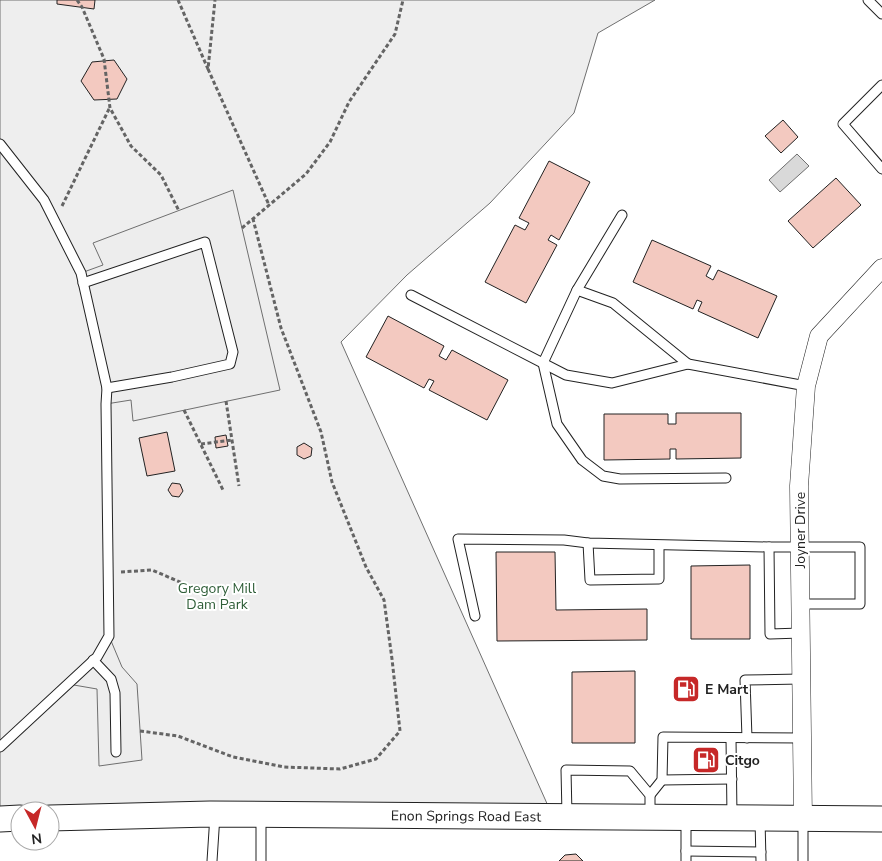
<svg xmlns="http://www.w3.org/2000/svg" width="882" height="861" viewBox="0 0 882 861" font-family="'Nunito Sans',sans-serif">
<rect width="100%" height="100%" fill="#fff"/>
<!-- green -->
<path fill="#eee" stroke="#6f6f6f" d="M0,0H655L598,33L574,113L490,203L407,275L341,342L553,817L20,811L0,819Z"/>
<!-- parking -->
<g fill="#ededed" stroke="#6f6f6f">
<path d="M233,190L280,390L133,421L131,400L106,404L81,273L103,265L93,243Z"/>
<path d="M109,636L122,667L137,684L142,760L99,766L97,689L68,684Z"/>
</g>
<!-- water -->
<path fill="#d9d9d9" stroke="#6f6f6f" d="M797,154L809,166L780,192L769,180Z"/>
<!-- building -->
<g fill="#f3c9c0" stroke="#222">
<path d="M57,0H95L94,9L57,4Z"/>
<path d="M114,60L127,79L117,99L94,100L81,81L92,62Z"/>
<path d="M783,120L798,137L781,153L765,136Z"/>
<path d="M549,161L590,182L559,240L551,235L548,240L557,245L526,303L485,282L515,225L525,230L529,223L519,218Z"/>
<path d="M836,178L861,205L813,248L788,221Z"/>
<path d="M652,240L711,266L706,276L713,280L718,270L777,296L758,338L698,311L702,302L697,300L693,309L633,282Z"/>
<path d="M388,316L444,346L439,356L446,360L452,350L508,380L487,420L429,390L434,381L429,379L424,388L366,357Z"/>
<path d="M676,413H741V458L676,459V449H670V459L604,460V414H668V424H676Z"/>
<path d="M167,432L175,471L147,476L139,438Z"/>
<path d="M226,435L228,446L216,448L215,437Z"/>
<path d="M304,443L312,448L311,456L304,459L297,455V447Z"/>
<path d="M172,483L180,484L183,491L179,497L172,496L168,490Z"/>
<path d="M496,552H555L556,610L647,609V640L497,641Z"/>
<path d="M750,565V639H691V566Z"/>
<path d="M635,671V743H572V672Z"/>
<path d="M576,854L583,861H559L565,855Z"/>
</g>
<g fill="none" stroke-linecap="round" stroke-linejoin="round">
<!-- lane casing -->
<g stroke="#222" stroke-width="11">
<g id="lane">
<path d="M868,0L882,14"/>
<path d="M882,85L843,124L882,169"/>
<path d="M0,144L44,200L81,273L107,388L106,404L109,636L97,657L0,747"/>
<path d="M622,215L577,290L613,303L688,364"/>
<path d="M83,283L205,242L233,352L230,364L172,377L107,388"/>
<path d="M577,290L543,363L557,424L582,460L603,476L620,479L726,478"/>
<path d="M411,295L566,375L612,383L688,364L806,386"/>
<path d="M588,543L590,580L659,579V546"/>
<path d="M800,604H860V547H769L770,634L801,633"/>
<path d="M475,616L458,539L564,540L588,543L769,547"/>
<path d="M93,660L111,679L115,693L116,752"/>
<path d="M731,738L732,816"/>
<path d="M747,738L745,680L801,679"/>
<path d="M662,780L732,779"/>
<path d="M650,795L662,780L663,737L802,738"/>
<path d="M567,815L566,770L630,771L650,795V815"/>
<path d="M686,819V861"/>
<path d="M760,819L761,861"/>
<path d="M686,851L761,852"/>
<path d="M212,861L215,815"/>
<path d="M261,861V816"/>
<path d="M803,861V819"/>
</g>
</g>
<!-- street casing -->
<g stroke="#222" stroke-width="19">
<path id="street" d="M803,819L799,486L806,386L819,336L882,268"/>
</g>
<!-- secondary casing -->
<g stroke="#222" stroke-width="27">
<g id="secondary">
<path id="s1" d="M50,818L210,814L882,819"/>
<path d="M0,819L20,818"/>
</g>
</g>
<!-- path -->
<g stroke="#646464" stroke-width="3" stroke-dasharray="4 2.5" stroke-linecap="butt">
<path d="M77,0L82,7L104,59L110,108L131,146L161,175L179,211"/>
<path d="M178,0L208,69L215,0"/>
<path d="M208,69L269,205"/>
<path d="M62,206L109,109"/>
<path d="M242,228L306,174L330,142L349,102L395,34L403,0"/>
<path d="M226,401L239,486"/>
<path d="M184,410L223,490"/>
<path d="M201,444L232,440"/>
<path d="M121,572L152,570L201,591"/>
<path d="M140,731L178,736L233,757L284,767L340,769L376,759L400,731L392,659L384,600L366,567L332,482L321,432L281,328L253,219"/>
</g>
<!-- lane -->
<use href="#lane" stroke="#fff" stroke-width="9"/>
<!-- street -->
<use href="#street" stroke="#fff" stroke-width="18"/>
<!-- secondary -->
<use href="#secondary" stroke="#fff" stroke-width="25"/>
</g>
<!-- icons -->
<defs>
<g id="fuel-square" transform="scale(1.4375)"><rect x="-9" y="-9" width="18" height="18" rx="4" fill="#c62828" stroke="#fff"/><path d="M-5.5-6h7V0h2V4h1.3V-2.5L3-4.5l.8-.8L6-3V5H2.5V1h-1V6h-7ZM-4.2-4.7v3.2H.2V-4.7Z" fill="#fff"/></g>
</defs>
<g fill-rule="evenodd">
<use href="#fuel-square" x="686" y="689"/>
<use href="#fuel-square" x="706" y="760"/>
</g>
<g text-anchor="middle" stroke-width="4" stroke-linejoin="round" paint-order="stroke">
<!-- street labels -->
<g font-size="14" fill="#222" stroke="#fff">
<text transform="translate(800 530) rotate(-90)" y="5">Joyner Drive</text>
<text dy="5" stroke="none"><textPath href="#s1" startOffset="416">Enon Springs Road East</textPath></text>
</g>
<!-- park labels -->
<g font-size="14" fill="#2f5e38" stroke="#fff">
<text x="217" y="593">Gregory Mill<tspan x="217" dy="16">Dam Park</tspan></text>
</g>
<!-- poi labels -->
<g font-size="14" font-weight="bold" fill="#222" stroke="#fff" text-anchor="start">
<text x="705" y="694">E Mart</text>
<text x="725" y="765">Citgo</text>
</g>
</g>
<!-- north arrow -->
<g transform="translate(35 826) rotate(173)"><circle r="24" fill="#ffffff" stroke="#a7a7a7"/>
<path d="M0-4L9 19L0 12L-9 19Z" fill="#c62828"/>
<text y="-8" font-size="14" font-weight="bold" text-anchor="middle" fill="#222222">N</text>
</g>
</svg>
